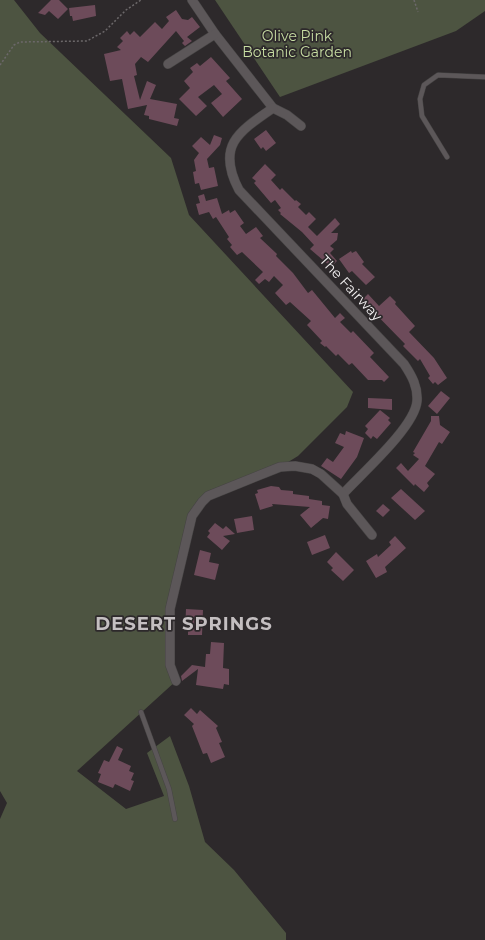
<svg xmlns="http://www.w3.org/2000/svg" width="485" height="940" viewBox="0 0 485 940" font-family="Montserrat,sans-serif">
<rect width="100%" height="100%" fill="#2d292b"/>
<!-- green -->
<g fill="#4d5441">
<path d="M0,0H14L40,33L171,158L189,215L353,392L347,407L298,456L280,467L214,493L198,506L170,624L176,681L77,771L126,809L164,796L147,753L170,736L189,786L205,842L234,870L286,933V940H0V819L7,803L0,791Z"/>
<path d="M215,0H485V11L456,31L280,97Z"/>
</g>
<!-- building -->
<g fill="#6d4b5a">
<path d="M51,0H59L68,9L58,19L49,11L45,15L38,13Z"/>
<path d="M95,5L96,16L73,21L72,16H70L69,8Z"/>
<path d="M176,10L182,19L188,20L192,17L200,27L187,37L192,41L185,46L182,43L184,41L176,31L148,62L141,57L135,64L137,75L134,76L140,100L147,81L156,85L150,99L177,104L174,118L179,119L177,126L149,119V116L144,115L147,105L128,109L122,79L110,81L104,54L121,50L117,47L123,41L120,38L127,31L130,35L134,31L140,37L155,22L162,29L169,21L166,17Z"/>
<path d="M211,57L230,78L226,81L242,99L223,117L211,103L222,94L214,85L198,97L207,106L196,116L179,99L190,88L184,81L193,72L190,68L197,63L200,66Z"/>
<path d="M266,130L276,143L266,151L263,147L261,149L254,139Z"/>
<path d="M214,135L222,138L220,145L207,159L209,168L214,167L218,186L201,190L199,183L195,184L193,172L196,171L194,160L199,153L192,146L201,137L210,145Z"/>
<path d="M265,164L276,175L271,180L280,190L282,188L295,201L296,200L301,204L298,207L306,215L309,212L316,219L308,227L317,236L335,218L340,224L331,233H338L337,240L330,246L334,249L330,253L337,261L331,267L310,249L314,245L302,232L280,214L281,213L278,210L281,208L275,200L271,203L254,183L256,181L252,178Z"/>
<path d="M204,194L206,201L217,198L222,214L229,210L230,213L235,210L244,223L240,226L246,234L256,227L263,236L260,238L277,254L276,256L293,273L308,293L312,290L335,318L340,313L345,318L340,322L351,333L353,331L374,353L370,357L389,377L384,382L382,380H368L352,363L349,365L338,354L336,356L326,346L325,347L320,343L322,341L307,325L311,321L290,302L286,305L275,293L283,285L274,276L269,282L265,279L259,284L255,280L263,272L242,252L237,255L230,247L232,245L227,239L229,237L216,217L213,219L209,212L199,215L196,204L200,203L198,196Z"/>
<path d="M351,251L352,253L356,251L364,262L362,264L375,277L366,285L352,271L349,273L339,259Z"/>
<path d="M368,294L379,306L390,296L396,302L395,304L415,326L409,332L434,358L447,378L438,385L435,382L433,384L428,378L430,376L420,359L418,361L403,346L405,344L362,300Z"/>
<path d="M441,391L450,398L437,414L428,406Z"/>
<path d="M368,398L392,399V410L368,408Z"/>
<path d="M380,410L390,418L388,420L391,423L377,439L373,436L371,439L365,433L368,429L365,426Z"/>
<path d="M431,416H439L440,425L450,432L442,444L439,442L425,466L435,474L427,483L429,486L424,492L415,484L414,486L396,468L401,463L408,471L419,459L413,455L415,453L413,452L431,421Z"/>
<path d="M346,431L364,438L357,457L341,479L321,466L327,458L333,462L344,447L335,443L340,433L345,435Z"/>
<path d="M271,486L279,487L281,490L293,491V494L309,496V499L322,501V505L330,506L328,519L323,518L311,528L300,515L310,507L272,504L273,506L260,510L255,494L258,493L257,490Z"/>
<path d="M401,489L425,511L415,520L391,498Z"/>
<path d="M383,504L390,510L383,517L376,511Z"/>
<path d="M252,516L254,530L237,533L234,519Z"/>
<path d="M215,523L223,529L226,526L235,534L223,536L230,541L222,550L207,537L210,533L208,531Z"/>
<path d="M325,535L330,548L312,555L307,542Z"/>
<path d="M395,536L406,548L385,567L387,572L376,578L366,561L377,554L378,557L391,545L389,542Z"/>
<path d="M200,550L211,553L209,562L219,564L215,580L194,575Z"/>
<path d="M336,552L354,570L343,581L331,570L333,568L327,562Z"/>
<path d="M186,609L203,610L202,635H188V631H185Z"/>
<path d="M211,642L224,643L223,668L229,669V685L224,684L223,689L196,685L198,669L182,681L181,676L192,665L205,667L206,654H210Z"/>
<path d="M191,708L197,714L200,710L218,726L216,728L222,742L219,743L225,757L211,763L207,753L203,754L192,726L194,724L184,715Z"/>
<path d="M117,746L123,749L118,760L131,766L129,771L134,773L131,780L134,781L130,791L115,784L113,788L98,782L101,774L98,773L104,760L109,762Z"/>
</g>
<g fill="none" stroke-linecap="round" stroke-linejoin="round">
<!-- lane casing -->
<g stroke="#464444" stroke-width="5.5">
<g id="lane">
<path d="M447,157L422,116L420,99L424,85L438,75L485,77"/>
<path d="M141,712L169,789L175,819"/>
</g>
</g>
<!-- street casing -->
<g stroke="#464444" stroke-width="10">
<g id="street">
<path d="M192,0L215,34L273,108L287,115L301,126"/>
<path d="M168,64L215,34"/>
<path d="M273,108C238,132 216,146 239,190L404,364C412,376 418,387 417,401C415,427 361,474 343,494"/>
<path d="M176,681L170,665V609L192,516L202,502L208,496L280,467L295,466L312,469L321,474L343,494L347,504L372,535"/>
</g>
</g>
<!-- path -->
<g stroke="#6c686a" stroke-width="1.5" stroke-dasharray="2 2" stroke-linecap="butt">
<path d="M414,0L418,12"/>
<path d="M0,65L14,45L20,42L87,41L105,31L126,10L141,0"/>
</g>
<!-- lane -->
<use href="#lane" stroke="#5c5759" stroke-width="4.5"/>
<!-- street -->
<use href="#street" stroke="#5c5759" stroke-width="9"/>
</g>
<g text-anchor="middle" stroke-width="3.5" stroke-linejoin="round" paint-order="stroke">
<!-- park labels -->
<g font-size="14" fill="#c8dea3" stroke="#2d292b">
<text x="297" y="41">Olive Pink<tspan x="297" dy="16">Botanic Garden</tspan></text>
</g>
<!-- street labels -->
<g font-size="14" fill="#f5f3f4" stroke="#2d292b">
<text transform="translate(351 288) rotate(47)" y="5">The Fairway</text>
</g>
<!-- district labels -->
<g font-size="18" font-weight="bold" letter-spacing="1" fill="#c4bfc1" stroke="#2d292b">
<text x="184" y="630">DESERT SPRINGS</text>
</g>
</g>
</svg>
